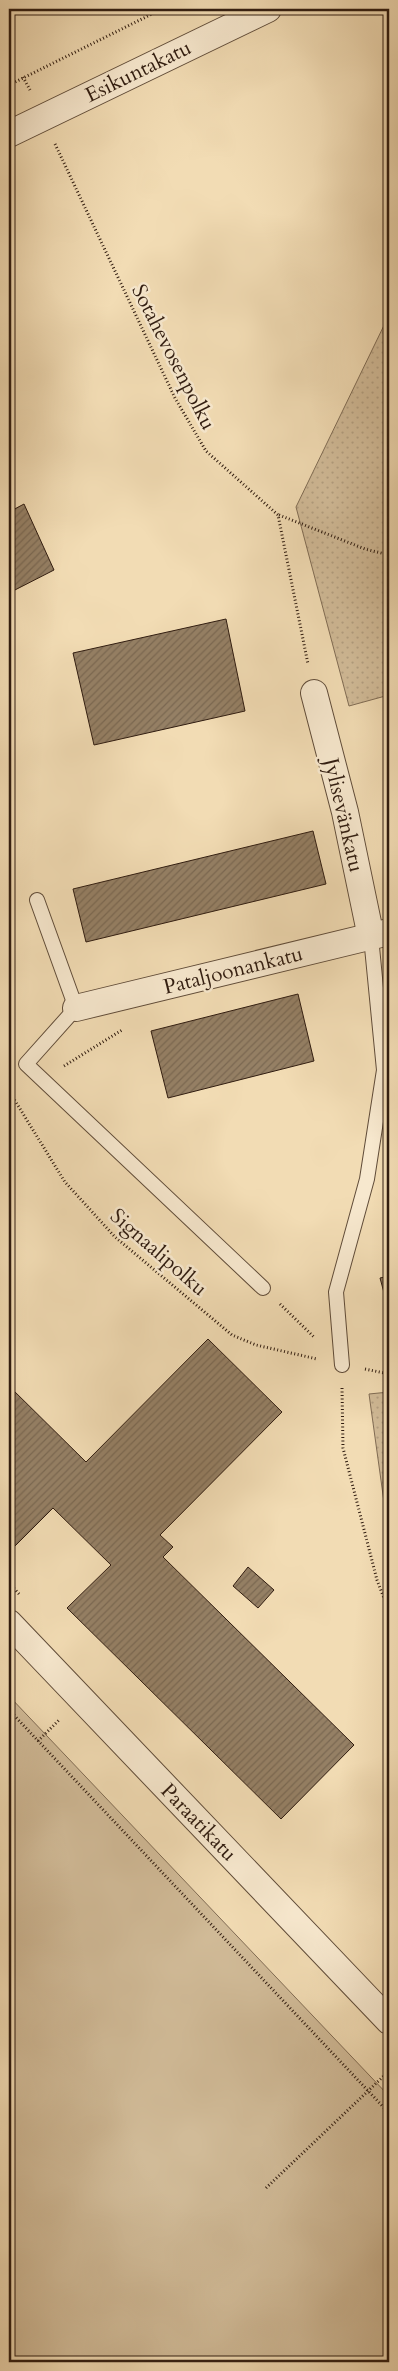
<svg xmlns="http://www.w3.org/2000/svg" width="398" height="2371" viewBox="0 0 398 2371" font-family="Cardo,serif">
<defs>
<pattern id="park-dots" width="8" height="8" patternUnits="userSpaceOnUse" patternTransform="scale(1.25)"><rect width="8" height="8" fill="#d1bb98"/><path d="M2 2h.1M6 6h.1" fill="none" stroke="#b4a082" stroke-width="1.8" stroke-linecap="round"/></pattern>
<pattern id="building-hatch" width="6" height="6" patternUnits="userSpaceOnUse" patternTransform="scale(1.25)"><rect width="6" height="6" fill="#958065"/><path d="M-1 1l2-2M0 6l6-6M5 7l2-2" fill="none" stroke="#7a6852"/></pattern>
</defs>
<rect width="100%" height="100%" fill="#f2dcb4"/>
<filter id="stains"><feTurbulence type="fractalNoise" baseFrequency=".004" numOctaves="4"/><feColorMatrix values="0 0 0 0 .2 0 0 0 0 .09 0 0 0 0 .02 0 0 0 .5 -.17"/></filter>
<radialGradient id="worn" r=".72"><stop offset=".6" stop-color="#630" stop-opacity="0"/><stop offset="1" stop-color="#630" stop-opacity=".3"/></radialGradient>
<!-- park -->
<g fill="url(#park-dots)" stroke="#806c54">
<path d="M389,315V695L349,706L296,507Z"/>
<path d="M389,1392V1538L369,1394Z"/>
</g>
<!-- garden -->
<path fill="#d1bb98" stroke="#806c54" d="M9,1696L389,2096V2362H9Z"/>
<!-- building -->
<g fill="url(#building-hatch)" stroke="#301c10">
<path d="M24,504L54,570L9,593V512Z"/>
<path d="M226,619L245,711L94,745L73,653Z"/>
<path d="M313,831L326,884L86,942L73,889Z"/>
<path d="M298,994L314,1061L168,1098L151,1031Z"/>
<path d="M389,1276V1311L380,1278Z"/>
<path d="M208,1339L282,1412L160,1535L173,1547L163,1557L354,1745L281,1819L67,1608L111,1565L53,1508L15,1546L9,1539V1386L86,1462Z"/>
<path d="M248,1567L274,1590L258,1608L233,1586Z"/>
</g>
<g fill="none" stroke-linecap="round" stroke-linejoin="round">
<!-- lane casing -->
<g stroke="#604c39" stroke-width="16">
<g id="lane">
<path d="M37,900L76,1008L26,1064L263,1288"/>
<path d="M342,1365L336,1292L367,1179L384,1070L371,937"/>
</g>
</g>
<!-- street casing -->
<g stroke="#604c39" stroke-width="28">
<g id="street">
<path d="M9,134L268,9"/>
<path d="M314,693L345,812L371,937"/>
<path d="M76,1008L389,932"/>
<path d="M9,1623L389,2021"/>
</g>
</g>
<!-- path -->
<g stroke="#301c10" stroke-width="3" stroke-dasharray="1 2.5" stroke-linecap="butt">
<path d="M23,77L30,90"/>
<path d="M9,85L162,9"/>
<path d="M55,144L175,398L206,451L278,515L308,664"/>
<path d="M279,515L365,549L389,555"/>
<path d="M64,1066L122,1030"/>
<path d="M9,1091L65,1182L115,1237L232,1335L256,1345L317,1359"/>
<path d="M280,1304L315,1338"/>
<path d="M365,1369L389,1374"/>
<path d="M342,1388L343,1448L377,1580L389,1611"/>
<path d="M9,1583L19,1594"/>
<path d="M9,1710L389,2113"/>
<path d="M38,1741L59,1720"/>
<path d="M266,2188L389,2071"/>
</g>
<!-- lane -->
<use href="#lane" stroke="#f7e8ce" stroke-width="14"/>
<!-- street -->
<use href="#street" stroke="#f7e8ce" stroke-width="26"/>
</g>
<g text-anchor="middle" stroke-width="5" stroke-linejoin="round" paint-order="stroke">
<!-- street labels -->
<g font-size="21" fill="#301c10" stroke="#f7e8ce">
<text transform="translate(138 71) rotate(-26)" y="7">Esikuntakatu</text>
<text transform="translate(174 357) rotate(63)" y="7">Sotahevosenpolku</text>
<text transform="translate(344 815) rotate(77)" y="7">Jylisevänkatu</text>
<text transform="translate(233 970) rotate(-14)" y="7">Pataljoonankatu</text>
<text transform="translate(159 1252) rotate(41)" y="7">Signaalipolku</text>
<text transform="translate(199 1822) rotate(46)" y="7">Paraatikatu</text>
</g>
</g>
<!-- margin -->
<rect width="398" height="2371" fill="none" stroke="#f2dcb4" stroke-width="30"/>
<rect x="10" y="10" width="378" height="2351" fill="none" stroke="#301c10" stroke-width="2.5"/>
<rect x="15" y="15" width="368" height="2341" fill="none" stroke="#301c10"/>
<rect width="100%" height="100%" filter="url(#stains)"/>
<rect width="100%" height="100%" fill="url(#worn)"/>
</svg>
